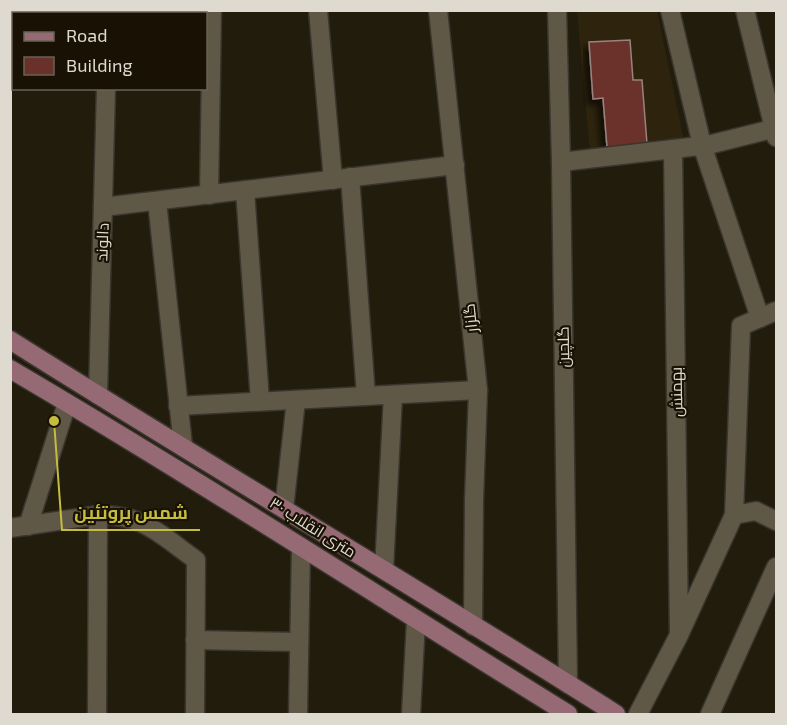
<svg xmlns="http://www.w3.org/2000/svg" width="787" height="725" viewBox="0 0 787 725" font-family="'Exo 2',Cairo,sans-serif">
<defs>
<filter id="shadow"><feDropShadow dx="-5.5" dy="5.5" stdDeviation="3" flood-color="#0009"/></filter>
</defs>
<rect width="100%" height="100%" fill="#221c0c"/>
<!-- built -->
<path fill="#2e240e" d="M577,11H657L684,141L590,152Z"/>
<!-- building -->
<path fill="#6a312a" stroke="#9a837f" stroke-width="1.5" filter="url(#shadow)" d="M630,40L633,80H642L647,144L607,147L603,98L593,99L589,42Z"/>
<g fill="none" stroke-linecap="round" stroke-linejoin="round">
<!-- minor casing -->
<g stroke="#3a352e" stroke-width="21">
<g id="minor">
<path d="M318,10L333,180"/>
<path d="M438,10L478,390L474,500L473,626"/>
<path d="M557,10L561,162L568,684"/>
<path d="M670,10L702,145L760,318"/>
<path d="M745,10L776,137"/>
<path d="M108,14L109,10"/>
<path d="M673,149L679,635"/>
<path d="M561,162L708,145L776,128"/>
<path d="M350,177L366,396"/>
<path d="M245,190L260,401"/>
<path d="M209,195L212,10"/>
<path d="M157,201L183,446"/>
<path d="M103,207L455,165"/>
<path d="M98,395L106,88"/>
<path d="M178,406L478,390"/>
<path d="M284,509L296,400"/>
<path d="M734,515L756,511L776,521"/>
<path d="M28,526L67,403"/>
<path d="M10,528L98,515C108,515 120,516 131,519C154,526 176,546 196,560L195,714"/>
<path d="M384,570L393,395"/>
<path d="M195,640L299,642"/>
<path d="M97,714L98,515"/>
<path d="M298,714L301,547"/>
<path d="M411,714L416,620"/>
<path d="M638,714L679,635L734,515L741,326L776,311"/>
<path d="M710,714L776,567"/>
</g>
</g>
<!-- major casing -->
<g stroke="#3a352e" stroke-width="21">
<g id="major">
<path d="M10,340C211,467 416,587 616,714"/>
<path d="M10,369C199,480 382,599 568,714"/>
</g>
</g>
<!-- minor -->
<use href="#minor" stroke="#605847" stroke-width="18"/>
<!-- major -->
<use href="#major" stroke="#956a74" stroke-width="18"/>
</g>
<g text-anchor="middle" stroke-width="4.5" stroke-linejoin="round" paint-order="stroke">
<!-- street labels -->
<g font-size="16" fill="#dedad0" stroke="#191204">
<text transform="translate(102 242) rotate(-88)" y="6">دالوند</text>
<text transform="translate(470 318) rotate(-96)" y="6">گلزار</text>
<text transform="translate(563 347) rotate(-91)" y="6">گلچین</text>
<text transform="translate(676 392) rotate(-91)" y="6">بهمنش</text>
<text transform="translate(313 527) rotate(32)" y="6">۳۰ متری انقلاب</text>
</g>
</g>
<!-- callouts -->
<path fill="none" stroke="#c4bd3e" stroke-width="2" d="M54 421L62 530H200"/>
<circle fill="#c4bd3e" stroke="#191204" stroke-width="2" cx="54" cy="421" r="6"/>
<g font-size="18" text-anchor="middle" font-weight="bold" fill="#c4bd3e" stroke="#191204" stroke-width="4.5" stroke-linejoin="round" paint-order="stroke">
<text x="131" y="519">شمس پروتئین</text>
</g>
<!-- border -->
<rect width="787" height="725" fill="none" stroke="#dedad0" stroke-width="24"/>
<!-- legend -->
<rect x="12" y="12" width="195" height="78" fill="#191204" stroke="#686256" stroke-width="1.5"/>
<rect x="24" y="32" width="30" height="9" fill="#956a74" stroke="#686256" stroke-width="1.5"/>
<text x="66" y="42" font-size="18" fill="#dedad0">Road</text>
<rect x="24" y="57" width="30" height="18" fill="#6a312a" stroke="#686256" stroke-width="1.5"/>
<text x="66" y="72" font-size="18" fill="#dedad0">Building</text>
</svg>
